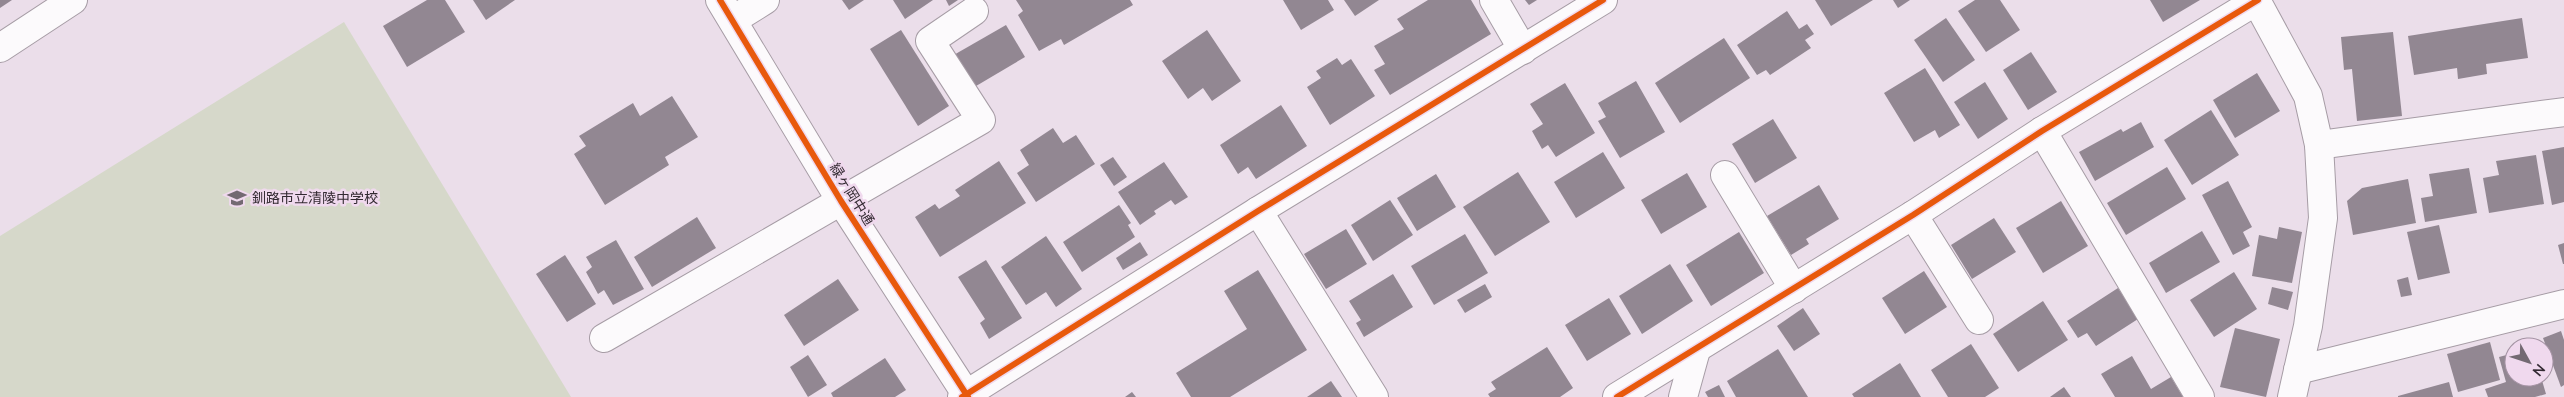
<svg xmlns="http://www.w3.org/2000/svg" width="2564" height="397" viewBox="0 0 2564 397" font-family="Mulish,'Noto Sans JP',sans-serif">
<rect width="100%" height="100%" fill="#ebdeea"/>
<!-- green -->
<path fill="#d6d8ca" d="M344,22L571,397H0V236Z"/>
<!-- building -->
<g fill="#928792">
<path d="M0,0H12L0,8Z"/>
<path d="M427,0H445L465,32L407,67L383,26Z"/>
<path d="M473,0H515L486,20Z"/>
<path d="M842,0H864L849,10Z"/>
<path d="M893,0H933L905,19Z"/>
<path d="M946,0H958L949,6Z"/>
<path d="M1016,0H1130L1133,5L1064,45L1061,39L1039,51L1018,15L1023,11Z"/>
<path d="M1283,0H1328L1334,10L1301,30Z"/>
<path d="M1344,0H1379L1355,16Z"/>
<path d="M1428,0H1471L1491,34L1390,95L1374,70L1385,64L1374,46L1404,29L1397,19Z"/>
<path d="M1525,0H1537L1529,5Z"/>
<path d="M1815,0H1873L1831,26Z"/>
<path d="M1893,0H1910L1898,8Z"/>
<path d="M1975,0H2000L2020,30L1986,52L1958,11Z"/>
<path d="M2150,0H2200L2163,22Z"/>
<path d="M1787,11L1799,29L1807,24L1814,34L1805,40L1811,48L1770,75L1766,70L1757,75L1737,45Z"/>
<path d="M1946,18L1975,60L1943,82L1914,40Z"/>
<path d="M2522,18L2528,58L2486,64L2487,74L2458,79L2457,68L2414,75L2408,36Z"/>
<path d="M1006,25L1025,57L971,89L952,56Z"/>
<path d="M901,30L949,106L918,126L870,49Z"/>
<path d="M1207,30L1241,81L1212,101L1203,88L1188,99L1162,61Z"/>
<path d="M2393,32L2402,116L2357,121L2352,69L2344,70L2341,37Z"/>
<path d="M1724,38L1750,78L1680,123L1655,83Z"/>
<path d="M2031,52L2057,92L2028,110L2003,70Z"/>
<path d="M1337,58L1342,65L1351,59L1375,96L1330,125L1307,87L1321,78L1316,71Z"/>
<path d="M1925,68L1960,125L1939,138L1935,130L1914,142L1884,93Z"/>
<path d="M2257,73L2280,111L2235,138L2213,100Z"/>
<path d="M1636,81L1665,132L1620,158L1598,121L1606,117L1598,103Z"/>
<path d="M1985,82L2008,119L1978,139L1954,102Z"/>
<path d="M1565,83L1595,133L1556,157L1548,145L1542,149L1532,131L1543,124L1530,104Z"/>
<path d="M672,96L698,137L665,157L669,165L605,205L574,154L586,146L579,136L633,103L640,116Z"/>
<path d="M1281,105L1307,146L1256,179L1248,167L1238,174L1220,145Z"/>
<path d="M2211,110L2239,155L2192,185L2164,140Z"/>
<path d="M1773,119L1797,158L1755,183L1732,144Z"/>
<path d="M2141,122L2154,147L2095,181L2079,152L2121,129L2123,132Z"/>
<path d="M1053,128L1063,143L1076,135L1095,164L1036,202L1017,173L1029,165L1020,150Z"/>
<path d="M2564,147V202L2552,205L2542,151Z"/>
<path d="M1603,152L1625,188L1576,218L1554,182Z"/>
<path d="M2536,155L2544,204L2489,213L2483,178L2499,175L2496,161Z"/>
<path d="M1113,157L1127,177L1114,186L1100,165Z"/>
<path d="M999,161L1026,203L940,257L915,217L935,204L939,209L960,196L955,190Z"/>
<path d="M1164,162L1188,197L1175,205L1171,200L1154,211L1156,214L1140,225L1118,192Z"/>
<path d="M2167,167L2186,199L2126,235L2107,203Z"/>
<path d="M2469,168L2477,213L2425,222L2421,198L2433,196L2429,174Z"/>
<path d="M1518,172L1550,222L1495,256L1463,207Z"/>
<path d="M1687,173L1707,207L1661,234L1641,200Z"/>
<path d="M1436,174L1456,207L1417,231L1397,198Z"/>
<path d="M2408,179L2416,223L2353,235L2347,201L2362,188Z"/>
<path d="M2228,181L2252,227L2243,232L2250,246L2233,255L2202,195Z"/>
<path d="M1819,185L1839,219L1806,239L1809,244L1791,255L1767,216Z"/>
<path d="M1390,200L1413,235L1373,261L1351,225Z"/>
<path d="M2061,201L2088,246L2043,273L2016,228Z"/>
<path d="M1119,205L1131,223L1128,225L1135,237L1082,272L1063,242Z"/>
<path d="M697,217L716,248L652,287L634,257Z"/>
<path d="M1994,218L2016,252L1972,279L1951,245Z"/>
<path d="M2439,225L2450,273L2418,280L2407,232Z"/>
<path d="M2279,227L2302,232L2292,283L2252,276L2259,235L2277,239Z"/>
<path d="M1346,229L1367,264L1326,289L1304,254Z"/>
<path d="M2202,231L2220,262L2166,293L2149,263Z"/>
<path d="M1739,232L1764,273L1711,306L1686,265Z"/>
<path d="M1465,234L1488,273L1434,305L1411,266Z"/>
<path d="M1046,236L1082,289L1056,307L1046,292L1026,305L1001,267Z"/>
<path d="M616,240L644,289L613,305L604,290L598,294L586,272L592,267L586,257Z"/>
<path d="M1140,242L1148,255L1123,270L1116,258Z"/>
<path d="M2564,243V264H2563L2558,245Z"/>
<path d="M565,255L596,304L567,322L536,274Z"/>
<path d="M986,260L1022,318L989,339L980,323L985,319L958,277Z"/>
<path d="M1670,264L1693,301L1642,334L1619,296Z"/>
<path d="M1258,270L1307,350L1230,397H1191L1176,373L1247,329L1224,291Z"/>
<path d="M1924,271L1947,307L1905,334L1882,298Z"/>
<path d="M2234,272L2257,309L2214,337L2190,300Z"/>
<path d="M1393,274L1413,307L1364,337L1356,323L1361,320L1349,301Z"/>
<path d="M2408,277L2412,295L2401,297L2397,280Z"/>
<path d="M838,279L859,310L804,346L784,315Z"/>
<path d="M1485,284L1492,297L1465,313L1457,300Z"/>
<path d="M2272,287L2293,292L2288,310L2268,304Z"/>
<path d="M2118,288L2138,319L2096,346L2087,333L2078,338L2067,321Z"/>
<path d="M1609,298L1631,334L1587,361L1565,325Z"/>
<path d="M2043,301L2068,340L2018,372L1993,334Z"/>
<path d="M1803,308L1820,334L1794,351L1777,326Z"/>
<path d="M2235,328L2280,339L2266,397L2220,387Z"/>
<path d="M2561,331L2564,340V385L2561,387L2543,338Z"/>
<path d="M2490,342L2500,380L2458,392L2447,354Z"/>
<path d="M1971,344L1999,388L1985,397H1948L1931,370Z"/>
<path d="M1547,347L1573,388L1560,397H1490L1488,394L1496,389L1491,382Z"/>
<path d="M1778,349L1808,397H1736L1727,381Z"/>
<path d="M2514,353V377H2541L2546,394L2535,397H2488L2485,389L2506,382L2499,357Z"/>
<path d="M808,355L827,385L808,397L790,367Z"/>
<path d="M2132,356L2151,389L2171,377L2183,397H2115L2101,374Z"/>
<path d="M885,358L906,390L895,397H833L831,393Z"/>
<path d="M1900,363L1921,397H1854L1852,394Z"/>
<path d="M1331,381L1342,397H1307Z"/>
<path d="M2449,382L2453,397H2398V396Z"/>
<path d="M1719,385L1725,397H1708L1705,392Z"/>
<path d="M2064,387L2071,397H2050Z"/>
<path d="M1132,392L1136,397H1125Z"/>
</g>
<g fill="none" stroke-linecap="round" stroke-linejoin="round">
<!-- minor casing -->
<g stroke="#a69ca5" stroke-width="30">
<g id="minor">
<path d="M720,0L841,201L968,397"/>
<path d="M1494,0L1523,50"/>
<path d="M2256,0L2308,96L2319,145L2323,218L2308,326L2292,397"/>
<path d="M733,20L765,0"/>
<path d="M0,48L73,0"/>
<path d="M2042,131L2200,397"/>
<path d="M2319,145L2564,112"/>
<path d="M1725,175L1794,289"/>
<path d="M1258,211L1374,397"/>
<path d="M1913,215L1979,320"/>
<path d="M604,338L981,120L930,41L974,11"/>
<path d="M2298,370L2564,304"/>
<path d="M962,397L1258,211L1603,0"/>
<path d="M1617,397L1913,215L2042,131L2258,0"/>
<path d="M1683,397L1696,350"/>
</g>
</g>
<!-- minor -->
<use href="#minor" stroke="#fcfafc" stroke-width="28"/>
<!-- cycleway casing -->
<g stroke="#f0d9ee" stroke-width="9">
<g id="cycleway">
<path d="M720,0L841,201L968,397"/>
<path d="M962,397L1258,211L1603,0"/>
<path d="M1617,397L1913,215L2042,131L2258,0"/>
</g>
</g>
<!-- cycleway -->
<use href="#cycleway" stroke="#e8590c" stroke-width="6"/>
</g>
<!-- icons -->
<defs>
<g id="school-bare" transform="scale(1.5)"><path d="M0-5L7-2L0 1L-7-2ZM-4 1L0 2.5L4 1V4Q0 6-4 4Z" fill="#736972" stroke="#f0d9ee" stroke-width="2.5" paint-order="stroke"/></g>
</defs>
<g fill-rule="evenodd">
<use href="#school-bare" x="237" y="198"/>
</g>
<g text-anchor="middle" stroke-width="5" stroke-linejoin="round" paint-order="stroke">
<!-- street labels -->
<g font-size="14" fill="#332a32" stroke="#f0d9ee">
<text transform="translate(852 194) rotate(58)" y="5">緑ヶ岡中通</text>
</g>
<!-- poi labels -->
<g font-size="14" fill="#332a32" stroke="#f0d9ee" text-anchor="start">
<text x="252" y="203">釧路市立清陵中学校</text>
</g>
</g>
<!-- north arrow -->
<g transform="translate(2529 362) rotate(130)"><circle r="24" fill="#f0d9ee" stroke="#a493a3"/>
<path d="M0-4L9 19L0 12L-9 19Z" fill="#736972"/>
<text y="-8" font-size="14" font-weight="bold" text-anchor="middle" fill="#332a32">N</text>
</g>
</svg>
